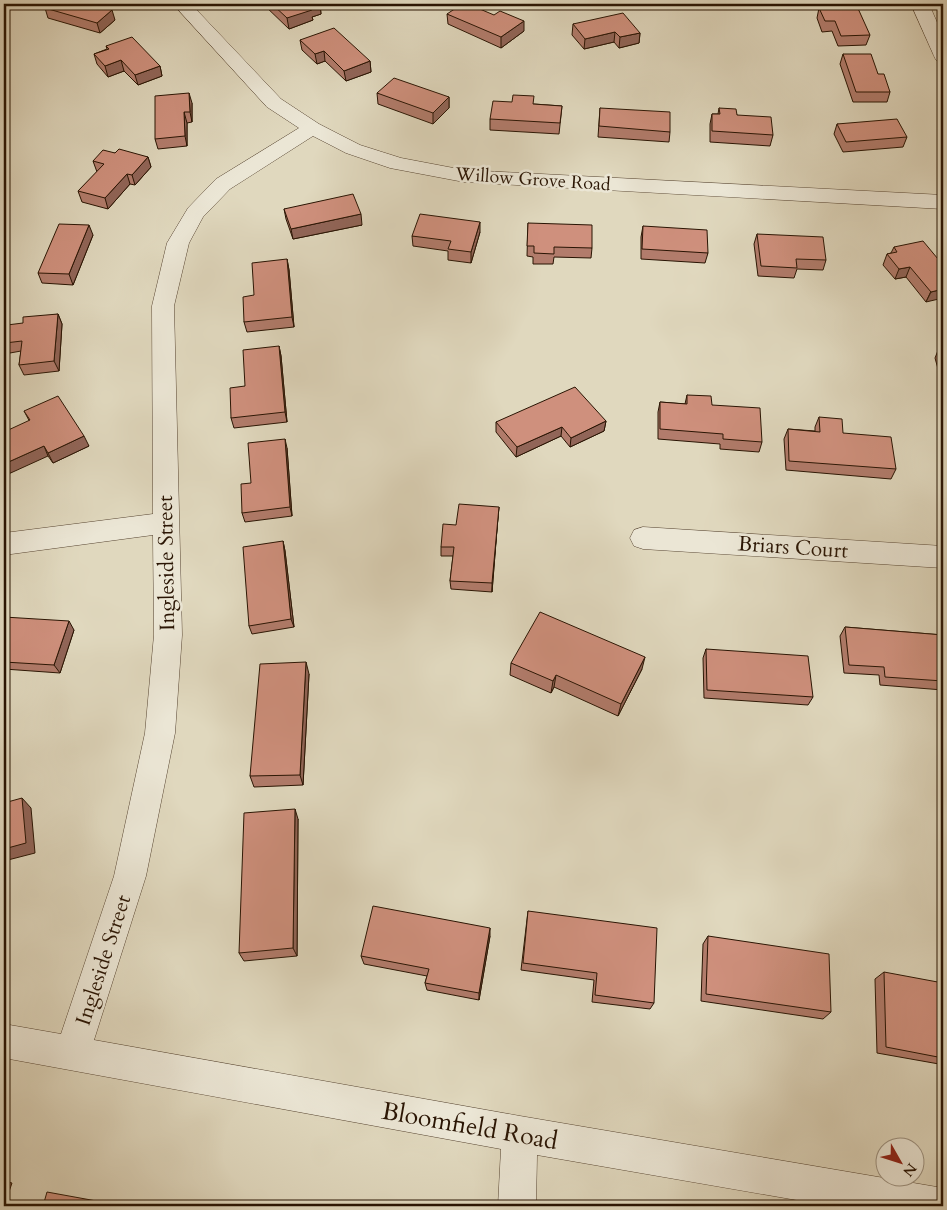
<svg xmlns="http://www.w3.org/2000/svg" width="947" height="1210" viewBox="0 0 947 1210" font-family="Cardo,serif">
<rect width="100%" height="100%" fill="#e0d8be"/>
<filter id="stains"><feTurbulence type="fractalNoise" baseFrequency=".004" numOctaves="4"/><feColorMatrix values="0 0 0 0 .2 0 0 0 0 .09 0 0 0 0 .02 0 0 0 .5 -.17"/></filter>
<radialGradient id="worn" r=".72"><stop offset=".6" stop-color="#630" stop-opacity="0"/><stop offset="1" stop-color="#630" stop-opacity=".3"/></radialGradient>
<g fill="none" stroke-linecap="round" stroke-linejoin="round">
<!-- street casing -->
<g stroke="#574532" stroke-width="1">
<g id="street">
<path d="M173,4H191L281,99L319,124L360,145L401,158L464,170L943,195V209L464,182L390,168L346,153L313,136L230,189L203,217L189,243L174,306L182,635L175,733L146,876L94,1040L520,1116L937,1187L943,1190V1206H831L537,1155L536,1206H498L501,1149L4,1058V1024L61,1034L114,876L145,733L154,635L153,535L4,555V533L153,514L152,306L167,243L188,208L216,179L299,128L267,107Z"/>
<path d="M911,4H929L943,36V61L936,60L934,56Z"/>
<path d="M643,527L943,546V568L643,549L634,546L630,538L634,530Z"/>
</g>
</g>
<!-- street -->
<use href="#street" fill="#ebe6d5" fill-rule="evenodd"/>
</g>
<!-- wall -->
<g fill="#b27c6c" stroke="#291403">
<path d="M263,4H320L321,14L312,17L313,20L289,29Z"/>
<path d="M642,4H671V6Z"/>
<path d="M829,5L870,35L866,45L838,46L832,31L822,32L817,18L819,8L829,7Z"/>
<path d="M45,8L115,20L100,33L48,18Z"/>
<path d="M447,14L524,31L501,48L448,24Z"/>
<path d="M573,24L640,33L639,43L619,48L614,42L584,49L572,35Z"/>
<path d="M300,40L370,61L371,72L346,81L325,61L317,64L302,50Z"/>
<path d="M106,46L160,66L162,76L138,85L124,71L108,77L97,64L94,54L107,49Z"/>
<path d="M843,54L878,74L890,92L887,102H853L840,64Z"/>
<path d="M377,93L449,97V108L433,124L378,104Z"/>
<path d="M192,103V122L187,123V146L158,149L155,139Z"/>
<path d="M534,104L562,106L559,134L490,130V119Z"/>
<path d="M600,108L670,132L669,142L598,137Z"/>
<path d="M719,108L737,115L773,135L770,146L710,142V124L712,114H718Z"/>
<path d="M837,124L907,137L903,147L843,152L834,134Z"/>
<path d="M115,153L148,157L151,167L135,185L130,184L108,209L82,202L78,191L97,172L93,161Z"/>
<path d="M284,209L362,225L293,239L286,219Z"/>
<path d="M528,223L592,248L591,258L554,257L553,264H533V257L527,256Z"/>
<path d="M643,226L708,253L705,263L641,259V237Z"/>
<path d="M480,232L471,263L448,260V251L413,246L412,236Z"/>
<path d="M757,234L826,260L823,270L797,269L794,278L758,276L754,244Z"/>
<path d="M93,235L73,285L42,283L38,273Z"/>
<path d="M894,247L943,265L926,302L906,277L895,279L883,265L887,254L891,253Z"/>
<path d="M287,259L289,270L294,327L247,332L244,322L254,295Z"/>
<path d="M58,314L62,324L59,371L24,375L19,365L21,351L10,353L5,343L23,323Z"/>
<path d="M943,321V347L938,331Z"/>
<path d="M279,346L281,356L287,422L234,428L231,418L245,386Z"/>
<path d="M939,348H943V376H940L935,358Z"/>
<path d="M687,395L712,405L762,442L759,452L720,449V444L658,439V412L660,402L685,404Z"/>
<path d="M24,411L89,446L53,463L48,456Z"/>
<path d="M819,417L896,469L891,479L786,470L784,439L788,429L815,431V427Z"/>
<path d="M606,421L604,431L570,447L561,436L516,457L496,432V422Z"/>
<path d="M287,448L292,516L245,522L242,513L251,483Z"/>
<path d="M498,516L492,592L451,589L450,581L453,556H441V547L456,525Z"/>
<path d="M283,541L285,551L294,627L252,634L249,626Z"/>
<path d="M4,617L74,630L60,673L4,669Z"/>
<path d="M845,627L943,635V690L880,685L879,675L844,673L840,636Z"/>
<path d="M706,649L813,697L808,705L704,698L703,658Z"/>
<path d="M511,663L642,669L618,716L554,687L551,693L510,675Z"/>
<path d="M309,674L303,785L254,787L250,776Z"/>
<path d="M298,819L297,956L244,961L239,953Z"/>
<path d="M528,911L654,1003L650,1009L592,1002L594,980L521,970Z"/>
<path d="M490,936L479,1000L427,990L425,983L427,976L364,964L361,956Z"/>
<path d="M708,936L831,1012L823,1019L701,1001L703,944Z"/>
<path d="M884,972L943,1058V1062L939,1064L877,1053L875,979Z"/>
</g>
<!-- shaded-wall -->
<g fill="#916558" stroke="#291403">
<path d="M320,4L321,14L312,17L313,20L289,29L287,18L309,7Z"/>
<path d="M112,10L115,20L100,33L97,23Z"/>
<path d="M524,21V31L501,48V37Z"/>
<path d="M615,32L614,42L584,49L585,39Z"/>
<path d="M640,33L639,43L619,48L620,37Z"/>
<path d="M324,51L325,61L317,64L315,54Z"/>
<path d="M121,60L124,71L108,77L105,66Z"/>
<path d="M370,61L371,72L346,81L344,71Z"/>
<path d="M160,66L162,76L138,85L135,75Z"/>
<path d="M189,93L192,103V122L190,112Z"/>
<path d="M449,97V108L433,124V113Z"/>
<path d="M184,112L187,123V146L185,136Z"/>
<path d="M148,157L151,167L135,185L132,175Z"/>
<path d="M127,174L130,184L108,209L105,198Z"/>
<path d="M361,214L362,225L293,239L291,229Z"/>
<path d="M480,222V232L471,263V252Z"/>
<path d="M89,225L93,235L73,285L69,274Z"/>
<path d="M287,259L289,270L294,327L292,317Z"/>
<path d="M910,267L906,277L895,279L899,269Z"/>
<path d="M943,289V298L926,302L931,292Z"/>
<path d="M58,314L62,324L59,371L54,361Z"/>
<path d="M279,346L281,356L287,422L285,412Z"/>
<path d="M606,421L604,431L570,447L571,438Z"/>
<path d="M562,427L561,436L516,457L517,447Z"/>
<path d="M84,436L89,446L53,463L48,453Z"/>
<path d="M285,439L287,448L292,516L290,507Z"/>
<path d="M44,446L48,456L4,476V464Z"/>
<path d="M499,507L498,516L492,592V583Z"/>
<path d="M283,541L285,551L294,627L291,619Z"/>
<path d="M69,621L74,630L60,673L54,665Z"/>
<path d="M645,657L642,669L618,716L621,704Z"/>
<path d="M306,662L309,674L303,785L300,775Z"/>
<path d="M556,675L554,687L551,693L553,681Z"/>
<path d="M22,798L31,808L35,853L4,861V849Z"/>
<path d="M295,809L298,819L297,956L293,948Z"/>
<path d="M490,928V936L479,1000V993Z"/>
<path d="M4,1181L12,1183L4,1206Z"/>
</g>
<!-- building -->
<g fill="#cf907d" stroke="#291403">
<path d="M50,4H90L112,10L97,23L45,8Z"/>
<path d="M272,4H319L309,7L312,10L287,18Z"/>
<path d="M462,4H468L494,15L500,11L524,21L501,37L447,14Z"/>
<path d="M856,4L870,35L841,36L835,21H825L819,8L831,7L829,5Z"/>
<path d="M623,13L640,33L620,37L615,32L585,39L573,24Z"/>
<path d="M334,28L370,61L344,71L324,51L315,54L300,40Z"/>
<path d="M132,37L160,66L135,75L121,60L105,66L94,54L109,49L106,46Z"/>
<path d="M843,54H871L878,74H884L890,92H856Z"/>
<path d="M394,78L449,97L433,113L377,93Z"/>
<path d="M189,93L190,112H184L185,136L155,139V96Z"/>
<path d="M513,95L534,96L533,104L562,106L560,123L490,119L493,101L512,102Z"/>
<path d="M600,108L670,112V132L599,126Z"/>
<path d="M719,108L736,109L737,115L771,117L773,135L712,131V114H720Z"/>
<path d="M897,119L907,137L846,142L837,124Z"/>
<path d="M119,149L148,157L132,175L127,174L105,198L78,191L104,164L93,161L103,150L115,153Z"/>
<path d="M353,194L361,214L291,229L284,209Z"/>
<path d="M420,214L480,222L471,252L448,249L451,241L412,236Z"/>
<path d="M528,223L592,225V248L554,247V254L534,253V246H527Z"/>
<path d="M59,224L89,225L69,274L38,273Z"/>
<path d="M643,226L707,230L708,253L642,249Z"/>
<path d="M757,234L823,237L826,260L796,259L797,268L761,266Z"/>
<path d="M923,241L943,265V289L931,292L910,267L899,269L887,254L897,252L894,247Z"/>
<path d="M287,259L292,317L244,322L243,297L254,295L252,263Z"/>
<path d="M58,314L54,361L19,365L22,341L5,343L7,325L23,323V317Z"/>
<path d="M279,346L285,412L231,418L230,388L245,386L243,350Z"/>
<path d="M939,348H943V360Z"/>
<path d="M575,387L606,421L571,438L562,427L517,447L496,422Z"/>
<path d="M687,395L711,396L712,405L760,408L762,442L723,439V434L660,429V402L687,404Z"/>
<path d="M58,396L84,436L48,453L44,446L4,464V432L30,420L24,411Z"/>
<path d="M819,417L842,419L843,433L891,437L896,469L789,461L788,429L820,432Z"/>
<path d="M285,439L290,507L242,513L241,484L251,483L248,443Z"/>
<path d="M459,504L499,507L492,583L450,581L454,547H441L443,524L456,525Z"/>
<path d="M283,541L291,619L249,626L243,547Z"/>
<path d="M540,612L645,657L621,704L556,675L553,681L511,663Z"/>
<path d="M4,617L69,621L54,665L4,662Z"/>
<path d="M845,627L943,635V681L885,677L884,667L849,665Z"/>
<path d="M706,649L808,656L813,697L707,690Z"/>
<path d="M306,662L300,775L250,776L260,664Z"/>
<path d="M22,798L26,843L4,849V803Z"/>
<path d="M295,809L293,948L239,953L244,813Z"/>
<path d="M373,906L490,928L479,993L425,983L429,969L361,956Z"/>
<path d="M528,911L657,928L654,1003L595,995L597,973L523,963Z"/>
<path d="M708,936L829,954L831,1012L706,994Z"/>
<path d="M884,972L943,983V1058L886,1047Z"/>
<path d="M47,1192L124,1206H43Z"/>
</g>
<g text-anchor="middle" stroke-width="5" stroke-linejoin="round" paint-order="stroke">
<!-- far-street labels -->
<g font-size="18" fill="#291403" stroke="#ebe6d5">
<text transform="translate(533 179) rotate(4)" y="6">Willow Grove Road</text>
</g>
<!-- street labels -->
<g font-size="21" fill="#291403" stroke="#ebe6d5">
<text transform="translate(793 547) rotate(4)" y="7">Briars Court</text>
<text transform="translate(166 563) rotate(-91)" y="7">Ingleside Street</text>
<text transform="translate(103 960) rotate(-72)" y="7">Ingleside Street</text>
</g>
<!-- near-street labels -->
<g font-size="25" fill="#291403" stroke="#ebe6d5">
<text transform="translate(470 1125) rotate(10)" y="9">Bloomfield Road</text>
</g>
</g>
<!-- margin -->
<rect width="947" height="1210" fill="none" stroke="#e0d8be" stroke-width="20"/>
<rect x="5" y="5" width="937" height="1200" fill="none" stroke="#291403" stroke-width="2.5"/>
<rect x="10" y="10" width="927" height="1190" fill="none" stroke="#291403"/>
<!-- north arrow -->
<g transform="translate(900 1162) rotate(129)"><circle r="24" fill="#ebe6d5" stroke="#9d9281"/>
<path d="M0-4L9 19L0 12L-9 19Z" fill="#8f2418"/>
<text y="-8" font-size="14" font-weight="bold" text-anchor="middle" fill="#291403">N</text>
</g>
<rect width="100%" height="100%" filter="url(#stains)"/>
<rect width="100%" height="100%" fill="url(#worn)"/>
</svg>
